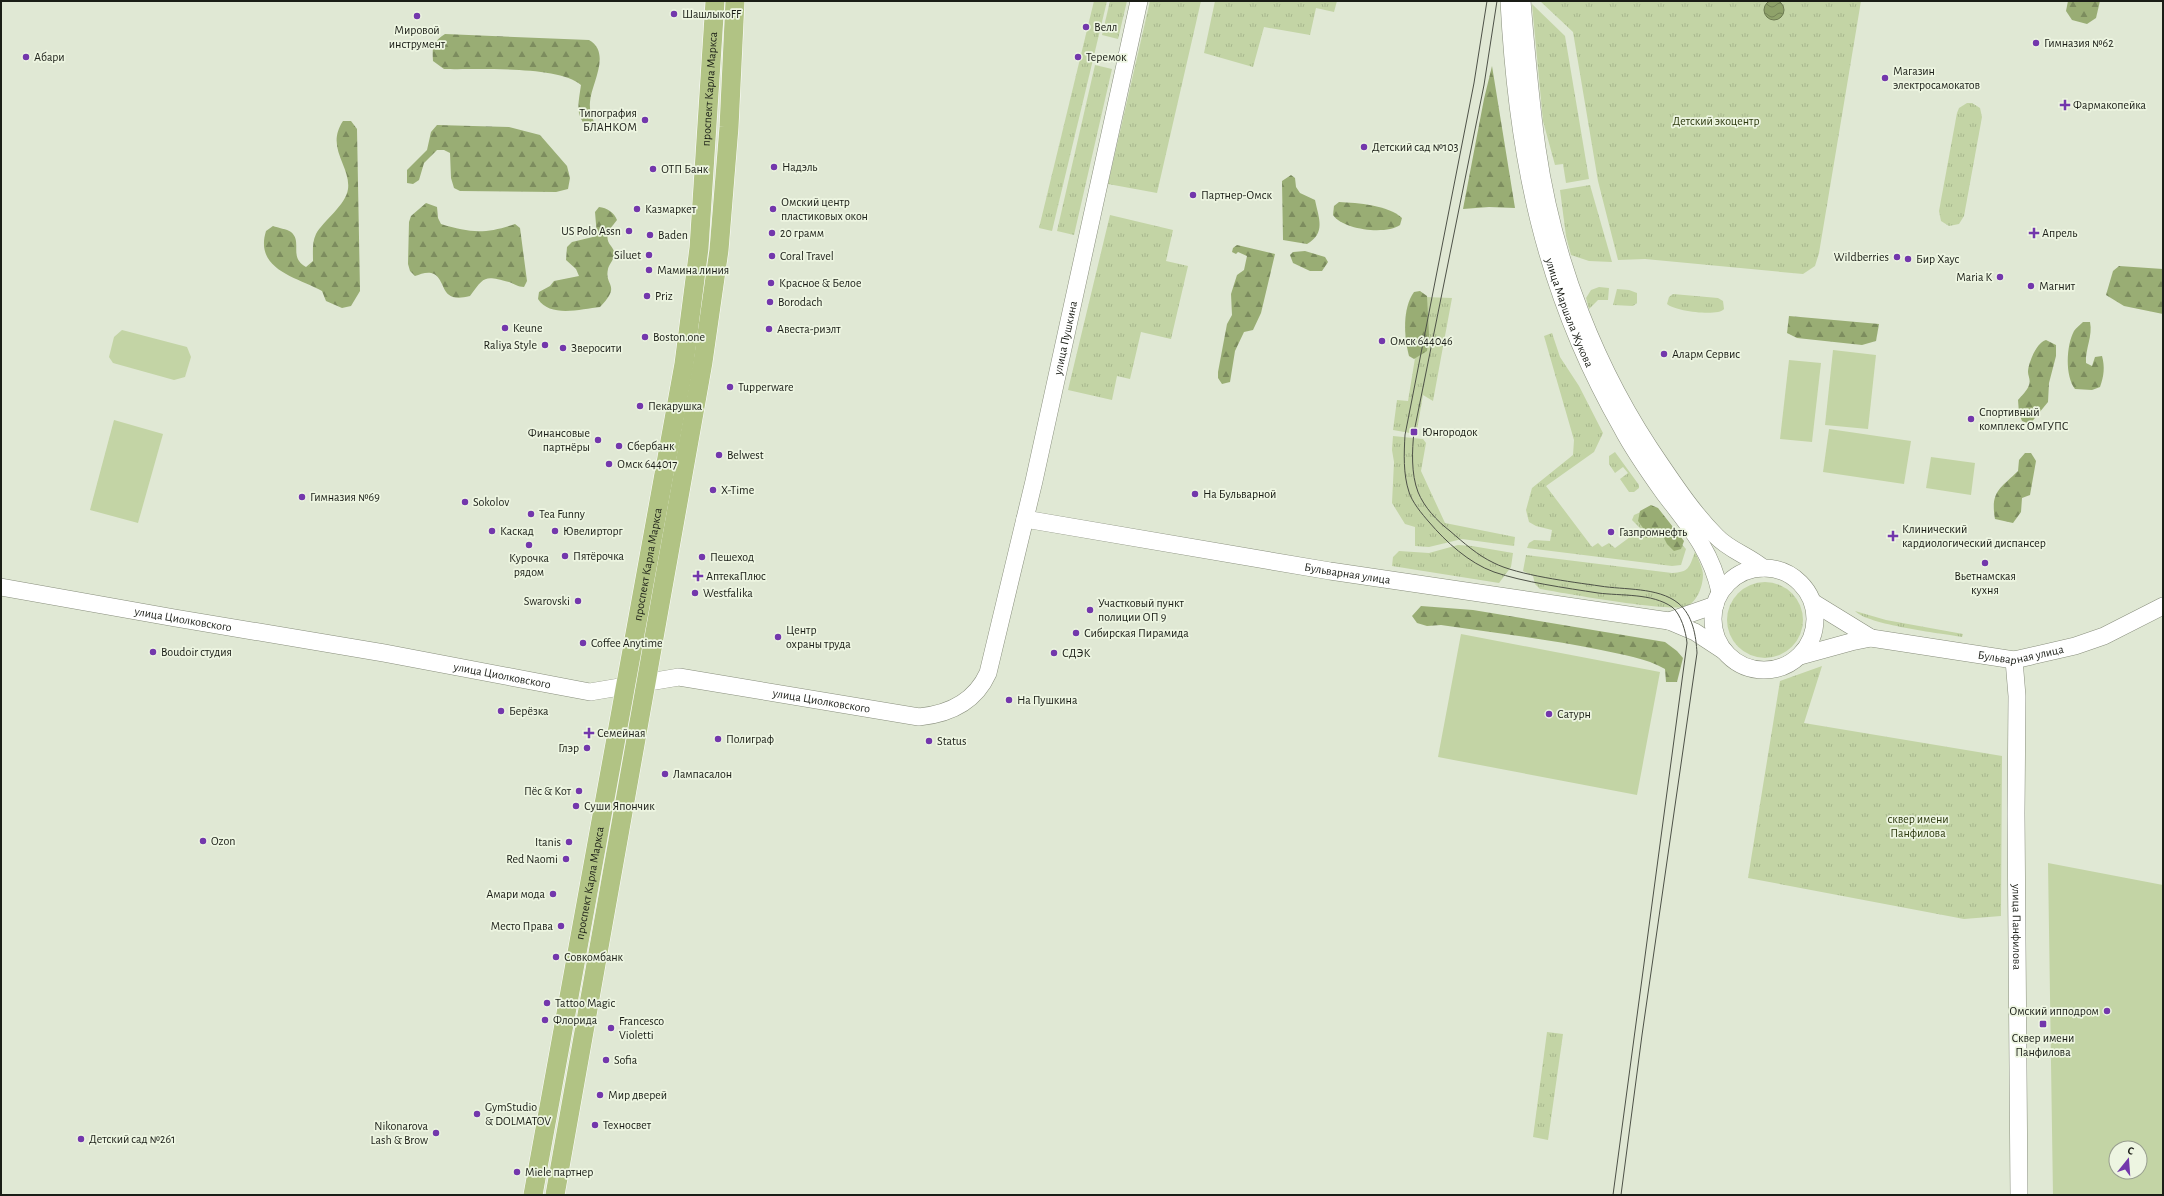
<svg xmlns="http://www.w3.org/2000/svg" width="2164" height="1196" viewBox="0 0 2164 1196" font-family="'Alegreya Sans',sans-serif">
<defs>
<pattern id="grass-tufts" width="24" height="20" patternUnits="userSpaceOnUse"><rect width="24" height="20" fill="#c3d4a5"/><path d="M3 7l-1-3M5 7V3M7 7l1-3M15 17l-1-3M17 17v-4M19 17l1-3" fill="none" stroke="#a7b68d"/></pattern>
<pattern id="forest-firs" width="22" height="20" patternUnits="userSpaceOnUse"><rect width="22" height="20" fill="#99ad74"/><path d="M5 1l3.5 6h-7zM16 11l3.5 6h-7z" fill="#7c8c5e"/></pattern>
<pattern id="water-waves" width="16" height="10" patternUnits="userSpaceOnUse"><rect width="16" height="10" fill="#8fa26a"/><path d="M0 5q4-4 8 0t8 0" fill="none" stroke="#748356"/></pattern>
</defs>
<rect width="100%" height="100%" fill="#e0e8d4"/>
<!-- grass -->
<g fill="url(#grass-tufts)">
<path d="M1094,1H1107L1052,231L1039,228Z"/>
<path d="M1110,1H1127L1118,39L1102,35Z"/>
<path d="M1150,1H1201L1157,193L1108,184Z"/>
<path d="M1215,1H1337L1334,12L1316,8L1310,35L1264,27L1253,67L1204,53Z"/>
<path d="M1540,1H1861L1819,253L1815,266L1803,274L1645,259L1618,260L1598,181L1573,32Z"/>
<path d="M1532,4L1565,36L1589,179L1566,183L1563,164L1555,165L1543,121Z"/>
<path d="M1095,65L1112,69L1074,235L1057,231Z"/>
<path d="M1967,103H1972L1980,108L1982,117L1964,216L1959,224L1949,226L1941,221L1939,211L1957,113L1959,108Z"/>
<path d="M1590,185L1612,262L1589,261L1571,255L1566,236L1560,190Z"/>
<path d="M1110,215L1173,230L1166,261L1188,266L1171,339L1141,332L1130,379L1117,376L1112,400L1068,390Z"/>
<path d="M1599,287L1609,288L1608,300H1598L1589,309L1586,298L1591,290Z"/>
<path d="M1617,289L1629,290L1637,293V303L1633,306L1613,305Z"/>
<path d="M1673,294L1718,298L1723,301L1724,309C1718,317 1674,311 1667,304L1669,297Z"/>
<path d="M1425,297L1452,298L1433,401L1423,395L1417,430L1410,433L1393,430L1397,400L1408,401Z"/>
<path d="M1552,333L1560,357L1579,386L1603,433L1594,452L1546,486L1592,547L1598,543L1602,547L1609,543L1615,548L1641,529L1632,520L1634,515L1650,508L1686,549L1681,565L1672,566L1527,548L1529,543L1534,540L1550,541L1552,530L1536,526L1529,522L1526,510L1532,488L1573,455L1574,440L1544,336Z"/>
<path d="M1393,436L1423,439L1426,443L1421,471L1445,523L1515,537L1514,546L1462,539L1429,547L1415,546V527L1405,524L1392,503L1394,462L1392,450Z"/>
<path d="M1615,452L1639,485V488L1634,492H1629L1620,479L1628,473L1623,467L1615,473L1609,464V456Z"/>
<path d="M1458,545L1472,546L1513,553L1511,567L1499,583L1392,566L1393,557L1399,551L1429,553Z"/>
<path d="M1695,552C1698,559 1703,568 1703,575C1703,586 1697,602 1687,606C1671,613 1564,593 1540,589L1535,584L1533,576L1523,571L1526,555L1672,573C1689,572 1689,568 1695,552Z"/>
<circle cx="1765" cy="620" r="38"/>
<path d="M1855,611L1886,620L1963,634L1962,637C1940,633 1868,625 1855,611Z"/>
<path d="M1822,666L1804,723L2002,756L2001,916L1964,919L1748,878L1780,681Z"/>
<path d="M1547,1032L1563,1034L1548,1140L1533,1137Z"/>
</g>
<!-- forest -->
<g fill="url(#forest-firs)">
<path d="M2068,1H2100L2096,18L2087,24L2072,20L2066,11Z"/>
<path d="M445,34L589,40C612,53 591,84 590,102C589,112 593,120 597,129L592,132C574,116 578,107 581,85C558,65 476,70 444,69L433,61C432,46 433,42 445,34Z"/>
<path d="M1492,66L1515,208L1489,207L1463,209L1484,99Z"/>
<path d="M343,121H351L357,129L360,291L351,306L342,308L326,301L322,291C297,277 254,270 266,231L273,226C278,228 287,229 291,232C303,242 288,257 306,267L313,261C313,252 312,242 316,234C323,221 346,205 348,189C351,166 325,148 343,121Z"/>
<path d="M437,125L509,127L540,135L567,166L570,178L568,189L556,192L460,191L454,188L451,178L450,153L444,150H437L424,163L419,180L413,184L407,183V170L427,150L431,132Z"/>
<path d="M1291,175L1295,178L1296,187L1300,193L1315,200C1319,219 1326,233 1307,244L1283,240L1282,181Z"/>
<path d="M1339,202C1358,203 1388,205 1402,218L1400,225C1386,235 1343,230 1333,215L1334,206Z"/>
<path d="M426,203L437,207L438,218L441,224C470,233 486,234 515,224L520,228L527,281L524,287C518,287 515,284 509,282C485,276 485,275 470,296C439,304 447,281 434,274C428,271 421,274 415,276L410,271L408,264L409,222L411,216Z"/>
<path d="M599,207C607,208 614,212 617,220C610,229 603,236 611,246C613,249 615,251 614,255C614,260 609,264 608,269C604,287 622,284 600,307C581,309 550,318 538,299L539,292L550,286L554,281L579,276L576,269L566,260L567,247L572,242L597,236L595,212Z"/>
<path d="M1237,245L1275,254L1261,313L1253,330L1244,332L1235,351L1230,382L1222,384L1218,378V372L1227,324L1232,315L1231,294L1237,275L1244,270L1247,256L1238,252L1236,254L1232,252L1233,248Z"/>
<path d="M1305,251L1325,257L1328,262L1322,271H1310L1293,263L1290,255L1293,252Z"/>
<path d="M2119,266L2163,269V314L2124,306L2106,295L2113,271Z"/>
<path d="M1420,291L1427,296L1429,335L1427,351L1414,359L1409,356C1404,337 1402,309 1414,292Z"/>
<path d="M1789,316L1879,324L1876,341L1862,345L1797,338L1787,333Z"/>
<path d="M2083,322H2090C2093,336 2085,349 2086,363L2092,366L2095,357L2102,356C2105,367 2104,376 2100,387L2092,390L2075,389C2065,376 2066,346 2074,331C2076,328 2080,325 2083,322Z"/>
<path d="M2046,340L2056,345V356L2049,383L2048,402L2030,424L2022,421L2019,413L2018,400C2022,395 2027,391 2029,385C2031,380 2028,376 2028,372C2028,363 2037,342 2046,340Z"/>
<path d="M2025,453H2031L2036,461L2030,495L2022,498L2021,512L2013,523L1995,519C1990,491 2001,488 2018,471L2019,460Z"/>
<path d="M1651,505L1658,508L1684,541L1681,549L1674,551L1667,544L1663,536L1656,534L1646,538L1643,528L1638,521L1640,511Z"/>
<path d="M1421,606L1473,610L1665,642L1677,651L1683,658L1677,682H1666L1665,669C1646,658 1623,655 1601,650C1548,639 1494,633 1441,625L1427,626L1417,623L1412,616Z"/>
</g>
<!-- pitch -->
<g fill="#c3d4a5" fill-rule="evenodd">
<path d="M122,330L187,347L191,357L185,377L174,380L113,363L109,357L114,337Z"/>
<path d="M1833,350L1876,355L1868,429L1825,425Z"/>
<path d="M1789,360L1821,363L1812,442L1780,439Z"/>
<path d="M114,420L163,434L138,523L90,510Z"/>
<path d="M1829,429L1911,441L1904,484L1823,472Z"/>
<path d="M1931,457L1975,463L1971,495L1926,488Z"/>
<path d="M1461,634L1660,672L1637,795L1438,757Z"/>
<path d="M2048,863L2163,885V1195H2053ZM2116,1148H2140V1172H2116Z"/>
</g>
<!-- water -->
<circle fill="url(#water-waves)" stroke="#6c7a51" cx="1774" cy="10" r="10"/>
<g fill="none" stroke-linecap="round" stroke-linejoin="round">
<!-- secondary casing -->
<g stroke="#888e7c" stroke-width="18">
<g id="secondary">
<path id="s1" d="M1509,1C1517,156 1544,292 1622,428C1634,451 1649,472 1664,493C1689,526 1711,550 1720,592"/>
<path d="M1522,1C1526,50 1530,99 1537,148C1553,260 1596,372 1661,465C1678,490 1695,515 1716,536C1729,550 1749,556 1763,568"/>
<path id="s2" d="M1025,519L1330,571L1669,621L1695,632L1724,651"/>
<circle cx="1764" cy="619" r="51"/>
<path id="s3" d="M1,587L175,618L384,653L590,692L679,677L919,717C949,714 975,702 988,673L1034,481L1139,1"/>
<path d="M1814,603L1871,638"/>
<path d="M1669,621L1715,605"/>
<path id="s4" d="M1800,656L1851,642L1871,638L2014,660L2075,646L2104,636L2163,606"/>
<path id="s5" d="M2014,660L2017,696L2016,814L2019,1195"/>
</g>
</g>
<!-- primary casing -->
<g stroke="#fff" stroke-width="20">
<g id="primary">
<path id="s6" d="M533,1195L684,364L699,248L715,1"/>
<path d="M555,1195L703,362L719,250L729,127L735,1"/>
</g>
</g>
<!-- secondary -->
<use href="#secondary" stroke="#fff" stroke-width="17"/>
<!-- primary -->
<use href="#primary" stroke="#b1c384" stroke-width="19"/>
<!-- tram -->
<g stroke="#4d5147" stroke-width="1">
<path d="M1487,1L1474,83L1405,435C1404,453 1403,474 1409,492C1412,502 1422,514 1429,522C1446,542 1469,563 1494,572C1523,582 1566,588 1598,593C1621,596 1652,593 1672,607C1681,614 1686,632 1687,643L1613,1195"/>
<path d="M1497,1L1484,85L1414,432C1412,450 1411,474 1418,492C1424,507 1437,521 1450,531C1464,543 1477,555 1494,563C1517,575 1572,582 1600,586C1624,590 1658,587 1678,603C1693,615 1696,636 1697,653L1642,1035L1621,1195"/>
</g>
</g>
<!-- markers -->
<g fill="#7337ac" stroke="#edf5e1" stroke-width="1.5">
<circle cx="674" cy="14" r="4"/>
<circle cx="417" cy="16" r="4"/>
<circle cx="1086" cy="27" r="4"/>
<circle cx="2036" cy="43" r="4"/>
<circle cx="26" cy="57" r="4"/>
<circle cx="1078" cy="57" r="4"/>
<circle cx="1885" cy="78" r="4"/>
<path d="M2063 99h4v4h4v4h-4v4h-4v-4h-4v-4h4z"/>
<circle cx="645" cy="120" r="4"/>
<circle cx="1364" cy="147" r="4"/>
<circle cx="774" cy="167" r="4"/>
<circle cx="653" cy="169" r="4"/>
<circle cx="1193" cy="195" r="4"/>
<circle cx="637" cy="209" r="4"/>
<circle cx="773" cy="209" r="4"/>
<circle cx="629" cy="231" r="4"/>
<circle cx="772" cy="233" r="4"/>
<path d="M2032 227h4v4h4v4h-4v4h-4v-4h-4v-4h4z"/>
<circle cx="650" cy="235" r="4"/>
<circle cx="649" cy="255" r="4"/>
<circle cx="772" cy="256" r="4"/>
<circle cx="1897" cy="257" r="4"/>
<circle cx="1908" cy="259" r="4"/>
<circle cx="649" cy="270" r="4"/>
<circle cx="2000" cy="277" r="4"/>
<circle cx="771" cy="283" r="4"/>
<circle cx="2031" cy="286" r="4"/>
<circle cx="647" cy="296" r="4"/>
<circle cx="770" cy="302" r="4"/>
<circle cx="505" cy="328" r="4"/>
<circle cx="769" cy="329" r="4"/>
<circle cx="645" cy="337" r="4"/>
<circle cx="1382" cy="341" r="4"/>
<circle cx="545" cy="345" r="4"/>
<circle cx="563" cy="348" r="4"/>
<circle cx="1664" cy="354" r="4"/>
<circle cx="730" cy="387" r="4"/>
<circle cx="640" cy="406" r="4"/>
<circle cx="1971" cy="419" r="4"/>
<rect x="1410" y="428" width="8" height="8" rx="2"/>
<circle cx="598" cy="440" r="4"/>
<circle cx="619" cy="446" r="4"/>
<circle cx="719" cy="455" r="4"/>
<circle cx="609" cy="464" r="4"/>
<circle cx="713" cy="490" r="4"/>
<circle cx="1195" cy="494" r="4"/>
<circle cx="302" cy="497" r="4"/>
<circle cx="465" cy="502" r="4"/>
<circle cx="531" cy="514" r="4"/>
<circle cx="492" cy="531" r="4"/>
<circle cx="555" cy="531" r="4"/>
<circle cx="1611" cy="532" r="4"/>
<path d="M1891 530h4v4h4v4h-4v4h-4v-4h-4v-4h4z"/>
<circle cx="529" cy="545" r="4"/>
<circle cx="565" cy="556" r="4"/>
<circle cx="702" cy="557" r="4"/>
<circle cx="1985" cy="563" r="4"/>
<path d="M696 570h4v4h4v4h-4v4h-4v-4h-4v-4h4z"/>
<circle cx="695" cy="593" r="4"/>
<circle cx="578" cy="601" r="4"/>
<circle cx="1090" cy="610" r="4"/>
<circle cx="1076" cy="633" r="4"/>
<circle cx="778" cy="637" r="4"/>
<circle cx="583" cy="643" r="4"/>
<circle cx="153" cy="652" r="4"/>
<circle cx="1054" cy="653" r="4"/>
<circle cx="1009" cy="700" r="4"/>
<circle cx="501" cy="711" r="4"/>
<circle cx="1549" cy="714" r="4"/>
<path d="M587 727h4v4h4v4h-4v4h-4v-4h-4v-4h4z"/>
<circle cx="718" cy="739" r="4"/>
<circle cx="929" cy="741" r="4"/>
<circle cx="587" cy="748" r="4"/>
<circle cx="665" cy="774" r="4"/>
<circle cx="579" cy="791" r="4"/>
<circle cx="576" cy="806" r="4"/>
<circle cx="203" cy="841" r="4"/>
<circle cx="569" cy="842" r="4"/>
<circle cx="566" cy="859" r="4"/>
<circle cx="553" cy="894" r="4"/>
<circle cx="561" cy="926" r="4"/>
<circle cx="556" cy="957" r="4"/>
<circle cx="547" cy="1003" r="4"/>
<circle cx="2107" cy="1011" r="4"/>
<circle cx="545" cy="1020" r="4"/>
<rect x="2039" y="1020" width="8" height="8" rx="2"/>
<circle cx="611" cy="1028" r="4"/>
<circle cx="606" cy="1060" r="4"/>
<circle cx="600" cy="1095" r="4"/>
<circle cx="477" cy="1114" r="4"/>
<circle cx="595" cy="1125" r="4"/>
<circle cx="436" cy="1133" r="4"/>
<circle cx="81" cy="1139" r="4"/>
<circle cx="517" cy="1172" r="4"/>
</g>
<g text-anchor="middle" stroke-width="3.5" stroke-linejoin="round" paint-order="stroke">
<!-- poi labels -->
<g font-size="12" fill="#1a1d16" stroke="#edf5e1" text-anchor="start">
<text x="682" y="18">ШашлыкoFF</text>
<text x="1094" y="31">Велл</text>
<text x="417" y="34" text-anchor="middle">Мировой<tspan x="417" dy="14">инструмент</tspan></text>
<text x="2044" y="47">Гимназия №62</text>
<text x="34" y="61">Абари</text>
<text x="1086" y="61">Теремок</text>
<text x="1893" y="75">Магазин<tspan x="1893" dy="14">электросамокатов</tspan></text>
<text x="2073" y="109">Фармакопейка</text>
<text x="637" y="117" text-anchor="end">Типография<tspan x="637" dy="14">БЛАНКОМ</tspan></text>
<text x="1372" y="151">Детский сад №103</text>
<text x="782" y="171">Надэль</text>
<text x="661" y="173">ОТП Банк</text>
<text x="1201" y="199">Партнер-Омск</text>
<text x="781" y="206">Омский центр<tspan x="781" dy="14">пластиковых окон</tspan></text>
<text x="645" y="213">Казмаркет</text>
<text x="621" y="235" text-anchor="end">US Polo Assn</text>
<text x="780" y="237">20 грамм</text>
<text x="2042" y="237">Апрель</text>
<text x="658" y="239">Baden</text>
<text x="641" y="259" text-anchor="end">Siluet</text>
<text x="780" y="260">Coral Travel</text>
<text x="1889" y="261" text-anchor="end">Wildberries</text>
<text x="1916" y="263">Бир Хаус</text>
<text x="657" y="274">Мамина линия</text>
<text x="1992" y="281" text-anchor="end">Maria K</text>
<text x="779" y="287">Красное &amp; Белое</text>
<text x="2039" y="290">Магнит</text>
<text x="655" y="300">Priz</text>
<text x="778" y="306">Borodach</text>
<text x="513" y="332">Keune</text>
<text x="777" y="333">Авеста-риэлт</text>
<text x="653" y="341">Boston.one</text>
<text x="1390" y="345">Омск 644046</text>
<text x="537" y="349" text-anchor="end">Raliya Style</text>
<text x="571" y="352">Зверосити</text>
<text x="1672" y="358">Аларм Сервис</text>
<text x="738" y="391">Tupperware</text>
<text x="648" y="410">Пекарушка</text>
<text x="1979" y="416">Спортивный<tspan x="1979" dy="14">комплекс ОмГУПС</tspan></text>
<text x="1422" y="436">Юнгородок</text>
<text x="590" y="437" text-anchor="end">Финансовые<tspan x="590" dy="14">партнёры</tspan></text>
<text x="627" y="450">Сбербанк</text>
<text x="727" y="459">Belwest</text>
<text x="617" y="468">Омск 644017</text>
<text x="721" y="494">X-Time</text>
<text x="1203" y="498">На Бульварной</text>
<text x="310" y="501">Гимназия №69</text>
<text x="473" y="506">Sokolov</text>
<text x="539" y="518">Tea Funny</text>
<text x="1902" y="533">Клинический<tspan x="1902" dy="14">кардиологический диспансер</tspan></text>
<text x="500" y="535">Каскад</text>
<text x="563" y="535">Ювелирторг</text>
<text x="1619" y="536">Газпромнефть</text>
<text x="573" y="560">Пятёрочка</text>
<text x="710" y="561">Пешеход</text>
<text x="529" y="562" text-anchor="middle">Курочка<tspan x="529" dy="14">рядом</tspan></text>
<text x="706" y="580">АптекаПлюс</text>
<text x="1985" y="580" text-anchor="middle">Вьетнамская<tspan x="1985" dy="14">кухня</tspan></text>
<text x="703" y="597">Westfalika</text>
<text x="570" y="605" text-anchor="end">Swarovski</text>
<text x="1098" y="607">Участковый пункт<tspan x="1098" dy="14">полиции ОП 9</tspan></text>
<text x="786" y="634">Центр<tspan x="786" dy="14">охраны труда</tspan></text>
<text x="1084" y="637">Сибирская Пирамида</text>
<text x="591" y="647">Coffee Anytime</text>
<text x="161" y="656">Boudoir студия</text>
<text x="1062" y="657">СДЭК</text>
<text x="1017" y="704">На Пушкина</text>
<text x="509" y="715">Берёзка</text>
<text x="1557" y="718">Сатурн</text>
<text x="597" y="737">Семейная</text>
<text x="726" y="743">Полиграф</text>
<text x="937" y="745">Status</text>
<text x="579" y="752" text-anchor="end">Глэр</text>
<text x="673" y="778">Лампасалон</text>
<text x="571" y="795" text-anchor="end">Пёс &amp; Кот</text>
<text x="584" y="810">Суши Япончик</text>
<text x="211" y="845">Ozon</text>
<text x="561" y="846" text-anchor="end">Itanis</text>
<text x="558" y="863" text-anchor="end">Red Naomi</text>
<text x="545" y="898" text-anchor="end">Амари мода</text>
<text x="553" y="930" text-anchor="end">Место Права</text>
<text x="564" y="961">Совкомбанк</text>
<text x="555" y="1007">Tattoo Magic</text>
<text x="2099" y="1015" text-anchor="end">Омский ипподром</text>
<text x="553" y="1024">Флорида</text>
<text x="619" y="1025">Francesco<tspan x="619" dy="14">Violetti</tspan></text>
<text x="2043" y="1042" text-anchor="middle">Сквер имени<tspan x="2043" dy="14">Панфилова</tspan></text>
<text x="614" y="1064">Sofia</text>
<text x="608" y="1099">Мир дверей</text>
<text x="485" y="1111">GymStudio<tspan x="485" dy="14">&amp; DOLMATOV</tspan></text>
<text x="603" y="1129">Техносвет</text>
<text x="428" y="1130" text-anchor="end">Nikonarova<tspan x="428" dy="14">Lash &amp; Brow</tspan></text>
<text x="89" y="1143">Детский сад №261</text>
<text x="525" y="1176">Miele партнер</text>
</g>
<!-- street labels -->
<g font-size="12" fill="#1a1d16" stroke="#edf5e1">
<text dy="4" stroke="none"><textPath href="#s6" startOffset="1121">проспект Карла Маркса</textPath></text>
<text dy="4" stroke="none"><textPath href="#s1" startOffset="319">улица Маршала Жукова</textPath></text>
<text dy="4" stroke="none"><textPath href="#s3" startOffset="1362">улица Пушкина</textPath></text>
<text dy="4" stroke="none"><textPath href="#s6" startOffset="641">проспект Карла Маркса</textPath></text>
<text dy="4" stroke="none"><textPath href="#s2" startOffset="327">Бульварная улица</textPath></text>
<text dy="4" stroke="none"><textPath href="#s3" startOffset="185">улица Циолковского</textPath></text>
<text dy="4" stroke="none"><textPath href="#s4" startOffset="225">Бульварная улица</textPath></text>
<text dy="4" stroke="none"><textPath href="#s3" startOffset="509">улица Циолковского</textPath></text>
<text dy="4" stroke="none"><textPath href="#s3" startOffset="833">улица Циолковского</textPath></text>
<text dy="4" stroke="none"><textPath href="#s6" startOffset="317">проспект Карла Маркса</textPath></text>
<text dy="4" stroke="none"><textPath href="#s5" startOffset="267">улица Панфилова</textPath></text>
</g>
<!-- park labels -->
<g font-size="12" fill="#2d3a0f" stroke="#edf5e1">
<text x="1716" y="125">Детский экоцентр</text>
<text x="1918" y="823">сквер имени<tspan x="1918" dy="14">Панфилова</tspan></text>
</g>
</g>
<!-- border -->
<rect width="2164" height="1196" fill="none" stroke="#1a1d16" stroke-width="4"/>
<!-- north arrow -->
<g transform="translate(2128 1160) rotate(17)"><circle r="19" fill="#edf5e1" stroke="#999f90"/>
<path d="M0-3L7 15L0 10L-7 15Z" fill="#7337ac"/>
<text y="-6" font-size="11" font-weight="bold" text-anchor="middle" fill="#1a1d16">С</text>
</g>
</svg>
